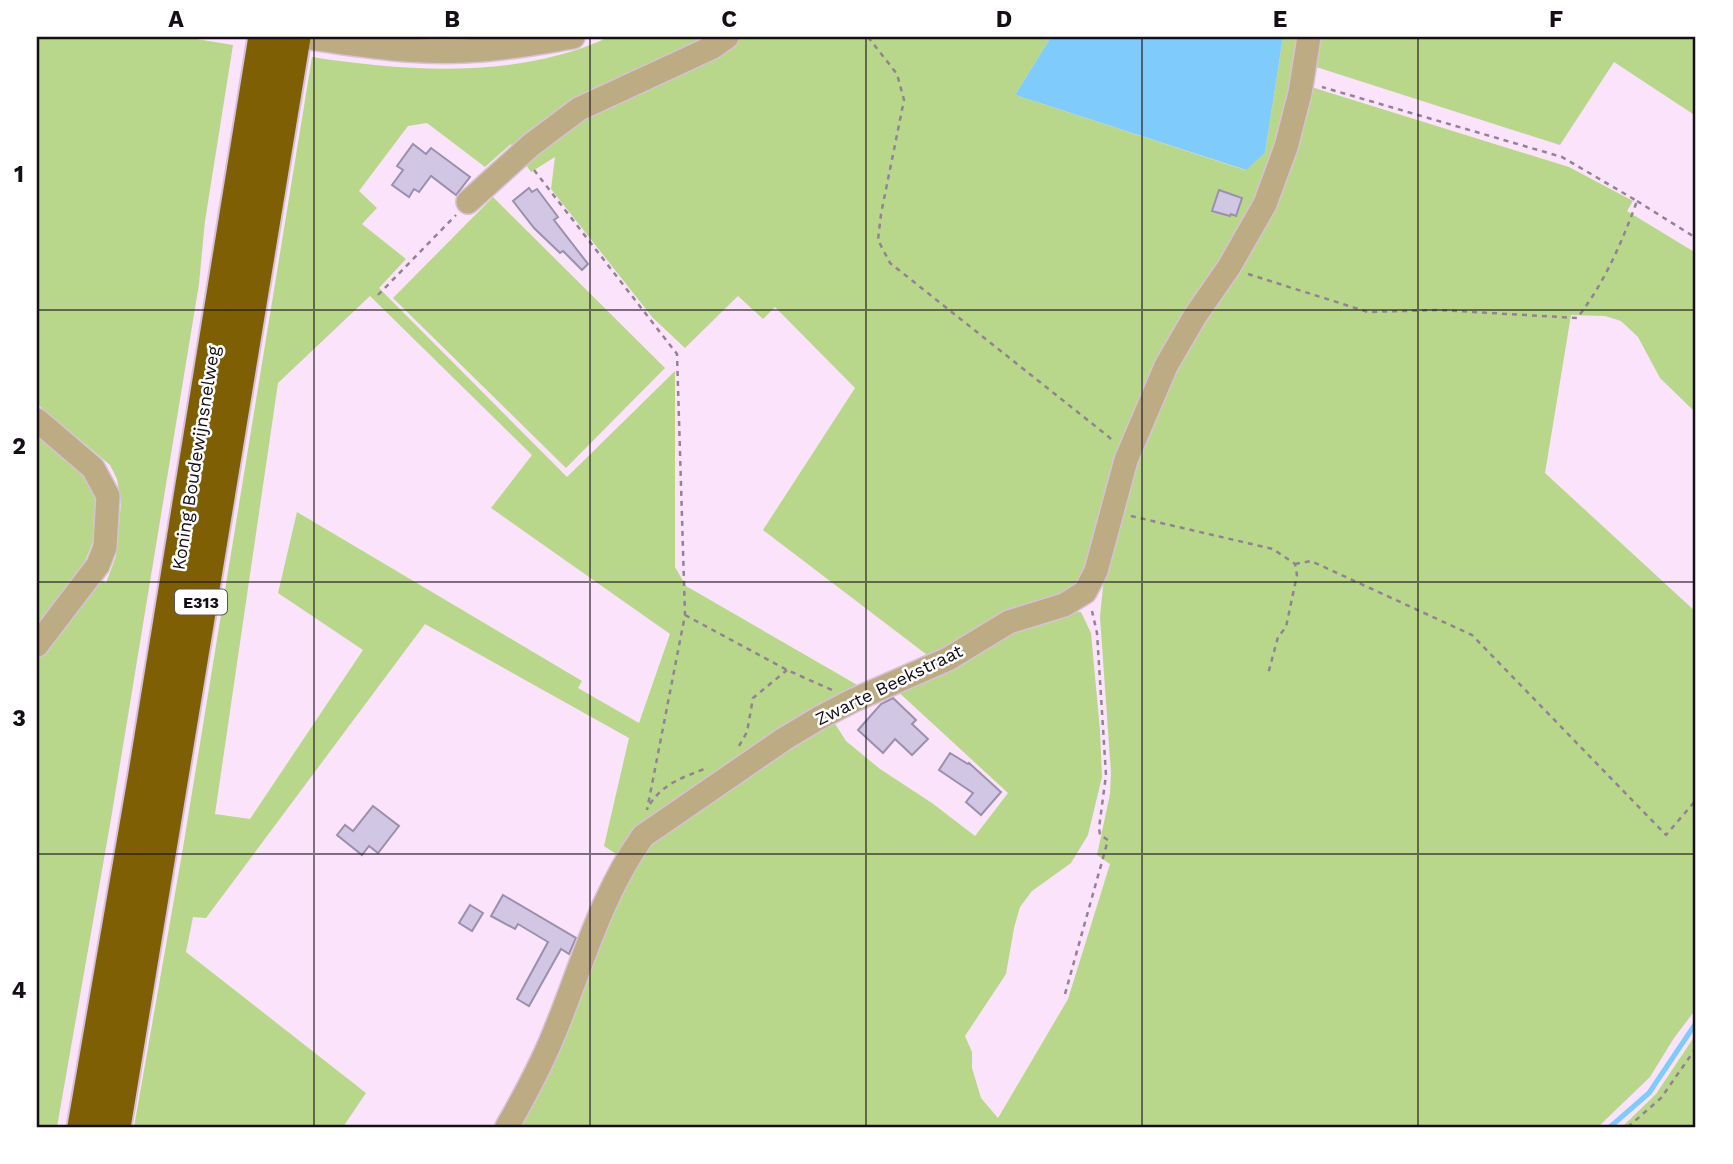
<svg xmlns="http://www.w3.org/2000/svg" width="1733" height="1164" viewBox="0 0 1733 1164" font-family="'Work Sans',sans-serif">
<rect width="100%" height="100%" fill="#fbe3fc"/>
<!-- green -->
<g fill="#b8d78b" fill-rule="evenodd">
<path d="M37,37H184L233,45L205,221L199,284L111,819L57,1127H37V431C91,480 119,491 82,567L106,583L116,556L121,503L117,479L110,465L37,404Z"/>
<path d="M609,37H1051L1015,95L1245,170L1265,153L1283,37H1302L1267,182L1242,236L1183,322L1161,363L1128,438L1083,583L1072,595L1009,618L935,661L763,530L855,388L775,307L763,319L738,296L685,348L653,318L551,189L555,157L531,172L511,144L485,167L427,123L408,126L359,191L377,208L362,224L406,259L379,288L567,477L675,371V567L686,586L866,690L826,707L781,734L648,825L654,832L810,727L830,716L846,741L880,769L932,803L975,836L1008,793L894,688L937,671L996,634L1016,625L1067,611L1081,612L1091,633L1100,730L1102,777L1088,835L1071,863L1032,891L1020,907L1014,928L1006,974L965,1036L972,1052V1068L981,1098L998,1118L1068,999L1110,864L1097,855L1110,794L1111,773L1100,617L1107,546L1134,460L1149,419L1184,348L1213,300L1233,274L1270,209L1292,148L1308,86L1569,167L1633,201L1627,211L1696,253V413L1660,378L1638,337L1621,321L1605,316L1571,315L1545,473L1696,612V1009L1674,1038L1650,1077L1598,1127H498L537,1060L546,1065L571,1012L556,1007L616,854L604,846L629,738L425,624L206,918L193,917L186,952L366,1093L343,1127H134L182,854L312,57C408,72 519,79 609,37ZM670,61L676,72L603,103L600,91ZM370,296L532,455L491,508L670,634L639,723L578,688L582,681L297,512L278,593L363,650L250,819L215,814L278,383Z"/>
<path d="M1318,37H1696V116L1614,62L1560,145L1313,66Z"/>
<path d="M493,197L665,368L566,468L393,298Z"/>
<path d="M1696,1034V1127H1622L1656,1094Z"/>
</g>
<!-- water -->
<path fill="#7fcbfb" d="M1051,37H1283L1265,153L1246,170L1015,95Z"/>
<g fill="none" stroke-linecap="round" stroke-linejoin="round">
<!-- stream -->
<path stroke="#7fcbfb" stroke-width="5" d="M1610,1127L1649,1093L1696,1023"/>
</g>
<!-- building -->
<g fill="#d1c6e3" stroke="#9b90ac" stroke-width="2">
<path d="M413,144L426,154L431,148L470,177L456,195L431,176L419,192L414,189L409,197L392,185L403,170L397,166Z"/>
<path d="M529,188L532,192L537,189L558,217L554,220L588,264L582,270L563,251L560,253L534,228L513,201Z"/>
<path d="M1219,190L1242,198L1236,216L1231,214L1230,216L1212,211Z"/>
<path d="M893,698L916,720L912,724L928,739L912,755L895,739L883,753L858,730L881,704Z"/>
<path d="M950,753L968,764L969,763L1001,792L981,815L966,802L973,793L939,770Z"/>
<path d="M373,806L399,826L378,853L369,846L362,855L337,835L345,825L353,831Z"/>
<path d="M503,895L576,938L569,954L561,949L529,1006L517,999L548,942L518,924L515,929L491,916Z"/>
<path d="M470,905L483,913L472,931L459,923Z"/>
</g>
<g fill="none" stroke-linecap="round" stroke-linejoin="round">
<!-- minor casing -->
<g stroke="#d6c1d7" stroke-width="26">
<g id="minor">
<path d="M303,37C362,46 422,55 481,50C512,48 543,42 573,37"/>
<path d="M468,202L531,145L579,109L713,47L727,37"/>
<path d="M37,420L93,468L108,496L105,547L98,565L37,645"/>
<path d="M507,1127C524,1097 540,1068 553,1036C581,969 600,896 643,836L784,739L819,718L854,700L948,659L1009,622L1064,605L1085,592L1096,571L1126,460L1166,366L1195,316L1229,267L1265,204L1286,147L1300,93L1309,37"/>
</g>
</g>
<!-- highway casing -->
<g stroke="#d6c1d7" stroke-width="37">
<g id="highway">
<path d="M84,1127L144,780L265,37"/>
<path d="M114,1127L294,37"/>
</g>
</g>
<!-- path -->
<g stroke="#938294" stroke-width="2.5" stroke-dasharray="5 5" stroke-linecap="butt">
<path d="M868,37L897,74L904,100L881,214L878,240L890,263L1109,437L1114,443"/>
<path d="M534,170L677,354L685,615L647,810"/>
<path d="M1637,201L1696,238"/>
<path d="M1248,274L1368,312L1439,310L1577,318C1604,284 1622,242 1637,201L1562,157L1322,87"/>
<path d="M378,295L456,215"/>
<path d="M1131,516L1273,549L1295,564L1297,575L1286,627L1278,637L1268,674"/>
<path d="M1295,564L1311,561L1472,635L1666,835L1696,800"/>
<path d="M685,615L787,670L832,690"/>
<path d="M739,746L747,732L753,698L787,670"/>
<path d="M650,804C664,783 682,778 704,769"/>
<path d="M1065,994L1108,840L1100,835L1099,828L1106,775L1097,633L1092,611"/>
<path d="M1628,1127L1661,1098L1696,1048"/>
</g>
<!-- minor -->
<use href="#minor" stroke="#bdab83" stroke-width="23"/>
<!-- highway -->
<use href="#highway" stroke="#7f5f04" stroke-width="33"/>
</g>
<!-- grid -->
<path fill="none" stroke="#160e16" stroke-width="2" stroke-opacity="0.55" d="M314,37V1127M590,37V1127M866,37V1127M1142,37V1127M1418,37V1127M37,310H1696M37,582H1696M37,854H1696"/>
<g text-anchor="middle" stroke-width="5" stroke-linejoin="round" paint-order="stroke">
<!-- shield labels -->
<rect fill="#fff" stroke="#5c565c" stroke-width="2" x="175" y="589.5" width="52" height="25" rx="5"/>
<g font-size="16" font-weight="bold" fill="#160e16">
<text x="201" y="608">E313</text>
</g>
<!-- street labels -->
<g font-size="18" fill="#160e16" stroke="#fff">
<text transform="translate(196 458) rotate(-81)" y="6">Koning Boudewijnsnelweg</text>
<text transform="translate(889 685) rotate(-26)" y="6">Zwarte Beekstraat</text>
</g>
</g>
<!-- border -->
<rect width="1733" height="1164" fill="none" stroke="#ffffff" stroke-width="77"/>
<rect x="38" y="38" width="1656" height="1088" fill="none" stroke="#160e16" stroke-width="2.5"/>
<g font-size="23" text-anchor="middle" font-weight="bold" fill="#160e16">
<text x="176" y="27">A</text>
<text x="452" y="27">B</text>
<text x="729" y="27">C</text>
<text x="1004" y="27">D</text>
<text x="1280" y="27">E</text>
<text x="1556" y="27">F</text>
<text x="19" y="182">1</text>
<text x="19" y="454">2</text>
<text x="19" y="726">3</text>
<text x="19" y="998">4</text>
</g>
</svg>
